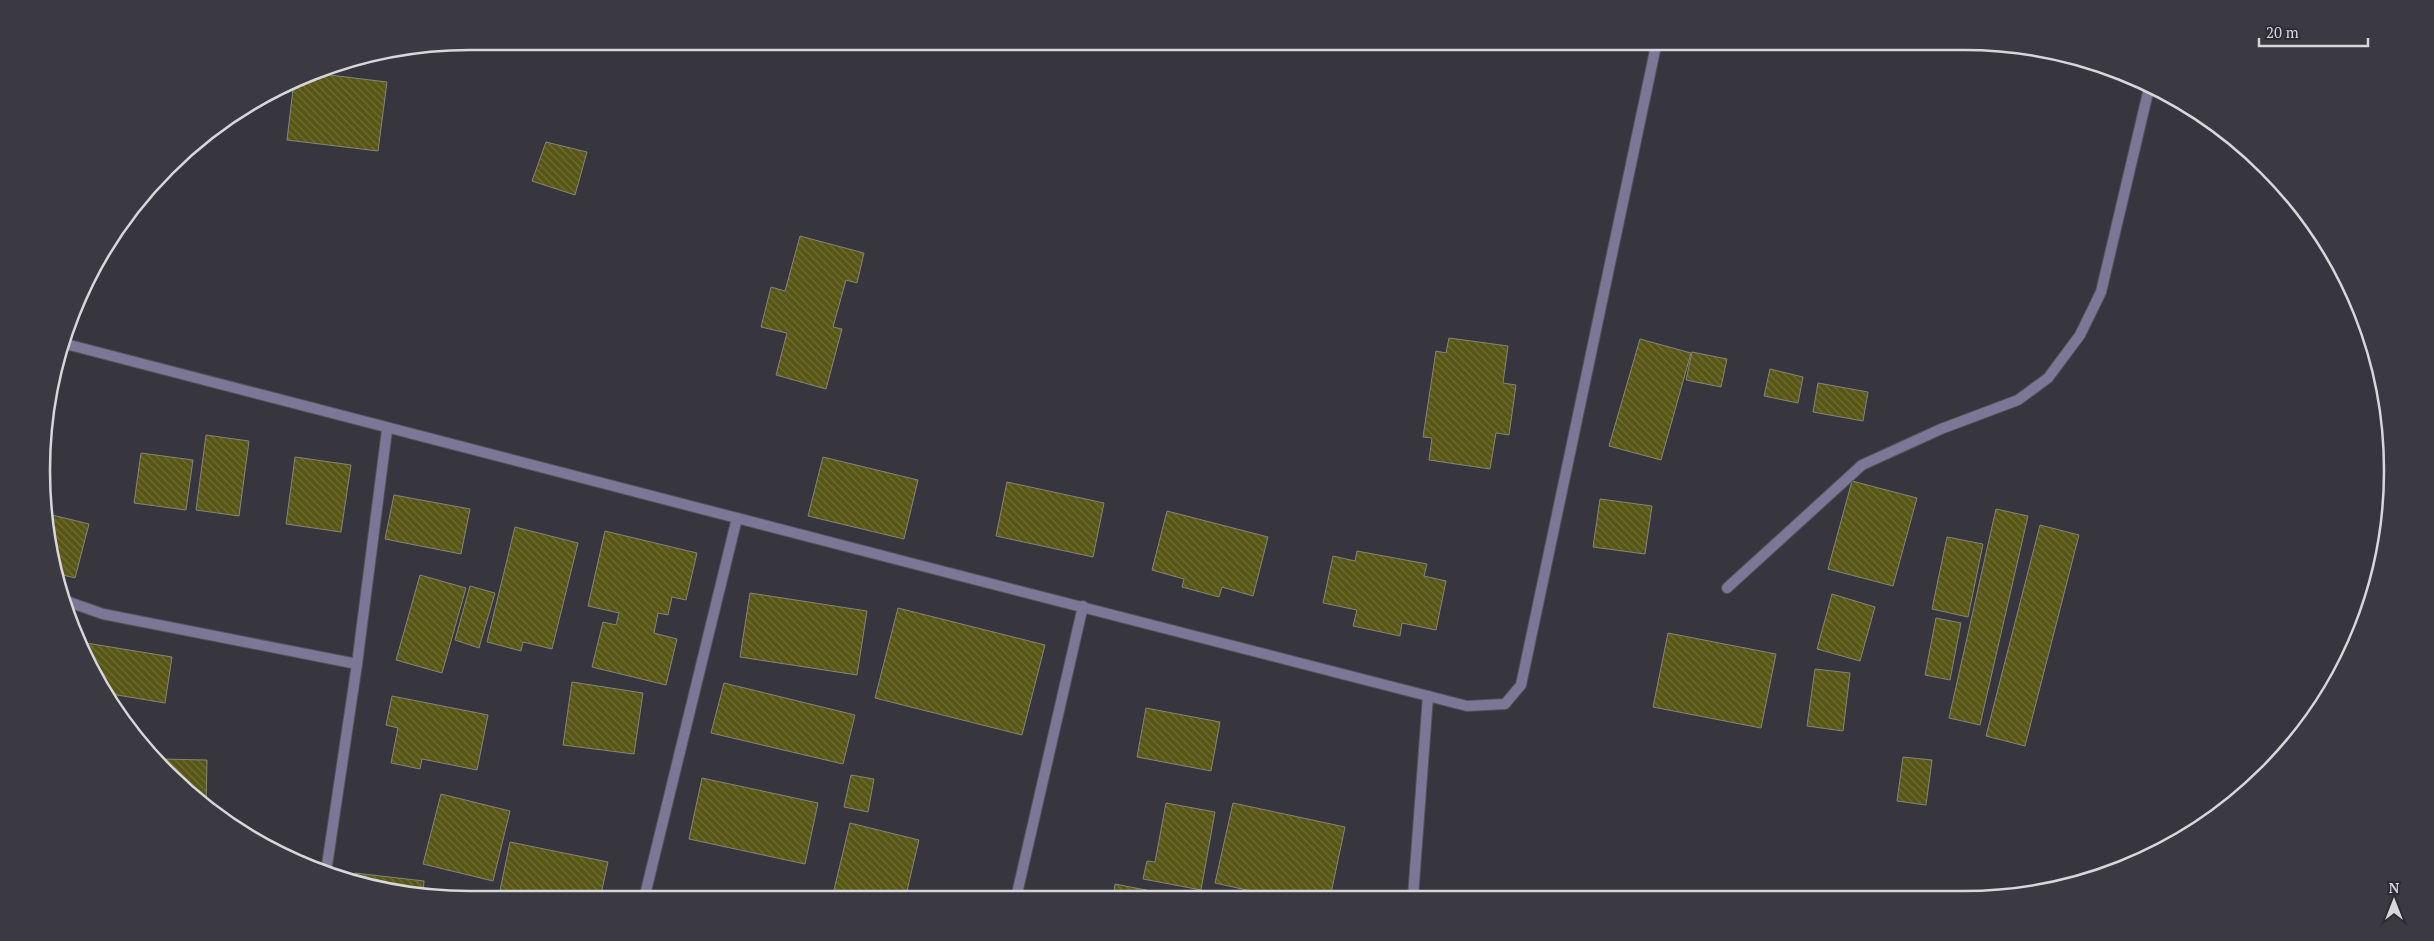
<svg xmlns="http://www.w3.org/2000/svg" width="2434" height="941" viewBox="0 0 2434 941" font-family="'PT Serif',serif">
<defs>
<pattern id="building-back-hatch" width="6" height="6" patternUnits="userSpaceOnUse" patternTransform="scale(1.25)"><rect width="6" height="6" fill="#585615"/><path d="M-1 5l2 2M0 0l6 6M5-1l2 2" fill="none" stroke="#6f6e36"/></pattern>
</defs>
<rect width="100%" height="100%" fill="#37363e"/>
<!-- building -->
<g fill="url(#building-back-hatch)" stroke="#84847a">
<path d="M313,73L387,82L378,151L287,140L294,81Z"/>
<path d="M546,142L587,152L575,195L532,181Z"/>
<path d="M800,236L864,253L857,283L846,280L833,327L842,329L826,389L776,375L787,333L761,327L771,287L785,291Z"/>
<path d="M1449,338L1508,346L1503,383L1516,385L1509,435L1496,433L1490,469L1429,460L1432,438L1423,437L1436,351L1446,353Z"/>
<path d="M1640,339L1691,353L1661,460L1609,446Z"/>
<path d="M1692,352L1727,359L1721,387L1686,380Z"/>
<path d="M1770,369L1803,377L1798,403L1764,396Z"/>
<path d="M1818,383L1868,392L1863,421L1813,412Z"/>
<path d="M206,435L249,441L239,516L196,510Z"/>
<path d="M141,453L193,460L186,510L134,503Z"/>
<path d="M295,457L351,465L341,532L286,524Z"/>
<path d="M823,457L918,480L904,539L808,516Z"/>
<path d="M1852,481L1917,498L1893,586L1828,569Z"/>
<path d="M1007,482L1104,503L1093,557L996,536Z"/>
<path d="M394,495L470,509L461,554L385,539Z"/>
<path d="M1600,499L1652,506L1645,554L1593,547Z"/>
<path d="M1996,509L2028,516L1980,725L1949,718Z"/>
<path d="M1167,511L1268,537L1253,596L1222,587L1219,597L1182,587L1184,579L1152,570Z"/>
<path d="M48,514L89,524L75,578L55,573L50,555Z"/>
<path d="M2040,525L2079,535L2025,746L1986,736Z"/>
<path d="M515,527L578,543L552,649L523,642L521,651L487,642Z"/>
<path d="M605,531L697,553L686,600L672,597L668,615L658,613L654,633L677,639L666,685L592,667L603,622L616,625L619,613L588,606Z"/>
<path d="M1947,537L1983,544L1968,617L1932,609Z"/>
<path d="M1357,551L1427,564L1424,576L1446,581L1436,630L1402,623L1400,636L1353,626L1357,610L1323,603L1333,556L1355,561Z"/>
<path d="M420,575L466,588L442,673L396,660Z"/>
<path d="M470,586L495,593L479,648L455,640Z"/>
<path d="M750,593L867,611L857,675L740,657Z"/>
<path d="M1832,594L1875,607L1860,661L1817,649Z"/>
<path d="M898,608L1045,645L1022,735L875,698Z"/>
<path d="M1936,618L1961,623L1950,680L1925,675Z"/>
<path d="M1668,633L1776,654L1761,728L1653,707Z"/>
<path d="M86,643L172,657L165,703L105,693L84,654Z"/>
<path d="M1815,669L1850,673L1843,731L1807,726Z"/>
<path d="M572,682L643,693L634,754L563,745Z"/>
<path d="M724,683L855,715L843,764L711,733Z"/>
<path d="M392,696L488,715L477,770L422,759L420,769L391,763L398,728L386,725Z"/>
<path d="M1146,708L1220,722L1211,771L1137,757Z"/>
<path d="M1903,757L1932,760L1926,805L1897,801Z"/>
<path d="M160,759L207,760L206,807Z"/>
<path d="M851,775L874,779L868,812L844,807Z"/>
<path d="M702,778L818,803L805,864L689,839Z"/>
<path d="M441,794L510,811L493,881L423,864Z"/>
<path d="M1166,803L1215,812L1201,890L1143,879L1147,861L1155,862Z"/>
<path d="M1233,803L1345,827L1330,898H1283L1215,883Z"/>
<path d="M850,823L919,840L905,899H854L833,894Z"/>
<path d="M510,842L608,862L600,899L498,900Z"/>
<path d="M355,873L424,881L423,893L359,885L354,883Z"/>
<path d="M1115,884L1182,897V898H1113Z"/>
</g>
<g fill="none" stroke-linecap="round" stroke-linejoin="round">
<!-- street casing -->
<g stroke="#54535a" stroke-width="12">
<g id="street">
<path d="M62,343C529,468 999,584 1467,706L1505,704L1521,685L1657,41"/>
<path d="M1727,588L1862,465L1941,429L2018,400L2048,378L2080,335L2101,292L2150,84"/>
<path d="M63,600L103,614L357,664"/>
<path d="M326,872L357,664L387,430"/>
<path d="M1413,897L1428,696"/>
<path d="M1016,898L1083,606"/>
<path d="M644,899L737,518"/>
</g>
</g>
<!-- street -->
<use href="#street" stroke="#7c7796" stroke-width="10"/>
</g>
<!-- crop -->
<path d="M0 0H2434V941H0ZM470 50H1964A420 420 0 0 1 2384 470V471A420 420 0 0 1 1964 891H470A420 420 0 0 1 50 471V470A420 420 0 0 1 470 50Z" fill="#3b3941" fill-rule="evenodd"/>
<path fill="none" stroke="#d6d6db" stroke-width="2.5" d="M470 50H1964A420 420 0 0 1 2384 470V471A420 420 0 0 1 1964 891H470A420 420 0 0 1 50 471V470A420 420 0 0 1 470 50Z"/>
<!-- north arrow -->
<g transform="translate(2394 901)" stroke="#2d2b34" stroke-width="4" paint-order="stroke">
<path d="M0-4L9 19L0 12L-9 19Z" fill="#d6d6db"/>
<text y="-8" font-size="14" font-weight="bold" text-anchor="middle" fill="#d6d6db">N</text>
</g>
<!-- scale -->
<path d="M2259 38v8h109v-8" fill="none" stroke="#d6d6db" stroke-width="2.5"/>
<text x="2266" y="38" font-size="15" fill="#d6d6db" stroke="#2d2b34" stroke-width="4" paint-order="stroke">20 m</text>
</svg>
